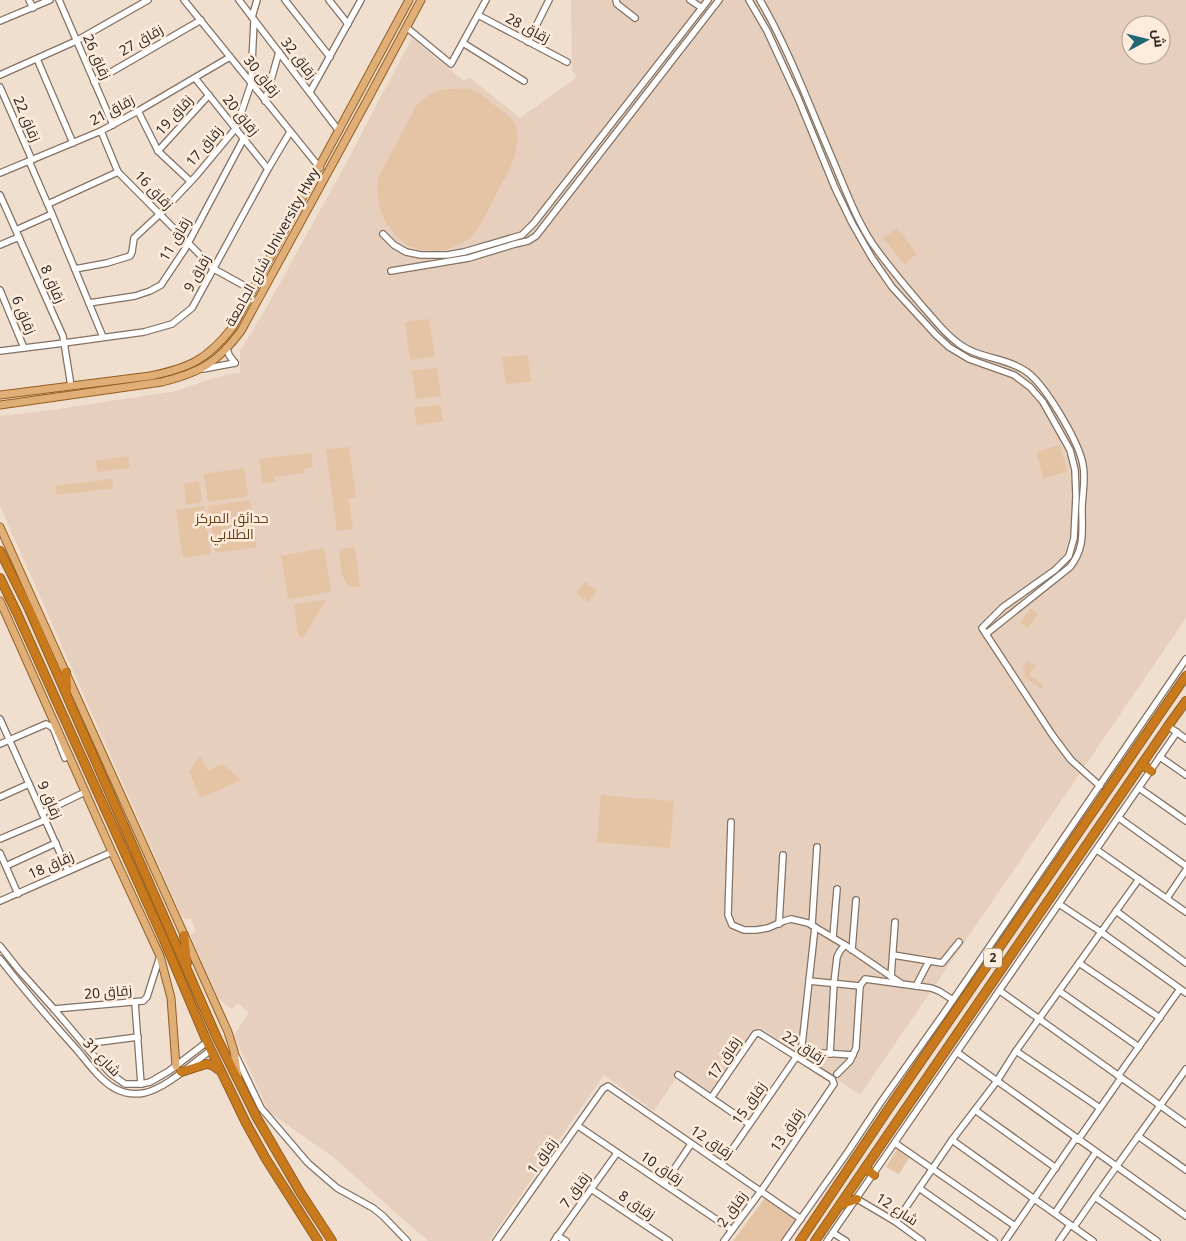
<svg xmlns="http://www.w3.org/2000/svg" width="1186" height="1241" viewBox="0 0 1186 1241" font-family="'Noto Sans',Cairo,sans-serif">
<rect width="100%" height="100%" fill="#f0decf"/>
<!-- built -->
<path fill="#e6cfbc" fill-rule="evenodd" d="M571,0H1186V618L860,1095L759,1027L710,1096L678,1075L654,1111L604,1075L489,1241H428L333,1157L269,1112L236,1040L234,1035L249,1013L238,1003L232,1009L227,1006L218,998L192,940L191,935L196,931L191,919H185L182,917L0,506V416L52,410L176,391L214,378L230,374L240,373V351L265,310L344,167L412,38L464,81L469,77L520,118L577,77L572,71ZM1131,25H1161V55H1131Z"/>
<!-- green -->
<g fill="#e5c3a5">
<path d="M451,89C474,88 475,89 492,103C497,107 510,116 513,120C520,130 517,150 513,161C510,171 504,180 499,188C491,204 481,229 467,240C452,252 427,254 409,246C406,245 403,241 400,239C382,224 375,201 378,178L416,106L427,96L437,91Z"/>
<path d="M897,228L917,254L904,264L883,238Z"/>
<path d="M429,319L435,356L410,360L405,322Z"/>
<path d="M528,355L531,381L506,384L502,357Z"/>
<path d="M437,368L441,396L416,399L412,371Z"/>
<path d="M440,405L443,421L417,425L414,408Z"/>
<path d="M1060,445L1067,472L1043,478L1036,452Z"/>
<path d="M349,447L356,497L349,498L353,529L337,531L326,450Z"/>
<path d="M311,453L313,467L304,469V473L274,477L275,482L263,483L259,459Z"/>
<path d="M128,456L130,468L97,472L96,461Z"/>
<path d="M244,468L248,496L208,502L204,474Z"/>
<path d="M112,479L113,488L57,495L55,486Z"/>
<path d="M199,481L202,502L186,505L184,484Z"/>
<path d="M250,500L257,547L215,553L208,506Z"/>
<path d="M204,506L211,554L183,558L176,510Z"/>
<path d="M355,547L360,587C339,590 341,564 339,549Z"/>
<path d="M324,548L331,592L288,599L281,556Z"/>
<path d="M585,582L597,591L588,602L576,593Z"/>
<path d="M326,600L303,638L298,635L294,604Z"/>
<path d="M1031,608L1038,614L1028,628L1020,623Z"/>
<path d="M1027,661L1035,666L1029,675L1043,685L1041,689L1023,676L1026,671L1022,668Z"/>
<path d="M200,756L208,771L222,764L241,780L201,798L189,772Z"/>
<path d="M601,795L674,801L670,848L597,842Z"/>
<path d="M897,1149L909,1158L899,1174L886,1167Z"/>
<path d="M765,1198L797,1218L781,1241H733Z"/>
</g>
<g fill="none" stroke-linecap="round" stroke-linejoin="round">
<!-- minor casing -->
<g stroke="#827264" stroke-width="8">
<g id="minor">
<path d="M29,0L33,8"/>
<path d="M59,0L113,125"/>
<path d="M184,0L320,168"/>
<path d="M239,0L339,131"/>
<path d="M285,0L330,57"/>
<path d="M329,0L348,24"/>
<path d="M616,0L617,4L635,18"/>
<path d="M690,0L702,8"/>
<path d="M749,0L767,31L798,98L835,188L852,223L872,258L892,287L936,335L949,347L969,359L1014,375L1030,387L1043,402L1070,450L1075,470L1076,496L1074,538L1069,556L1055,570L1003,607L982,628L1053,736L1071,760L1100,786"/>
<path d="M760,0C789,50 809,105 832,158C844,186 855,217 872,243C888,266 906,287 924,308C935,320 945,334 958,343C978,359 1006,357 1027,372C1046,386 1079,442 1083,465C1086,480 1082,495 1082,510C1082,532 1085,548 1070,567L986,634"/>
<path d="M478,15L567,62"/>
<path d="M252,17L257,0"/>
<path d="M0,21L50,0"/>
<path d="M406,27L451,64L486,0"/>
<path d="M528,42L549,0"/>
<path d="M463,43L524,81"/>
<path d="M37,59L73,143"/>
<path d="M0,75L76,41L148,0"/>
<path d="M195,78L268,169"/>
<path d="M94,82L201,20"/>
<path d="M0,87L32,160"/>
<path d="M310,92L361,0"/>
<path d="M265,101L279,52"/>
<path d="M138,111L158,151L190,181"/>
<path d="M101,131L118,172L214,269L252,290"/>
<path d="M158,151L209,95"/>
<path d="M29,161L52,214L103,337"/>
<path d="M0,173L101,131L138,111L230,57"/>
<path d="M0,195L63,336L71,386"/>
<path d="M48,204L118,172"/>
<path d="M16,230L52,214"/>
<path d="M383,234L394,245L406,252L421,255H447L464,252L522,235L534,223L708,0"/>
<path d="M0,245L19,237"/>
<path d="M75,269L107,263L130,256L132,252L134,238L161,213L196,176L236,128L251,84L254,20"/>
<path d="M391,271L469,258L515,244L528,241L536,236L719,0"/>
<path d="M0,290L24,348"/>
<path d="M89,303L135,296L150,291L161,285L185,249L244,138"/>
<path d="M227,348L229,355L235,363"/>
<path d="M0,351L64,343L144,332L172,324L192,308L268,169L290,132"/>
<path d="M203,369L235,363"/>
<path d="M0,719L68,871"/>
<path d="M1168,726L1186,739"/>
<path d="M0,744L46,724L52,727L54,730L65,758"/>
<path d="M1160,757L1186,775"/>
<path d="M1139,788L1186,821"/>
<path d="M0,797L29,784"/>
<path d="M42,813L85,792"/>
<path d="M1119,818L1186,866"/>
<path d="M731,822L728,915L732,925L744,930H756L768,928L784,921L791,919L808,923L845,945L902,984"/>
<path d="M0,839L45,820"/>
<path d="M1097,850L1186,912"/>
<path d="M0,853L18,894"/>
<path d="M6,866L56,843"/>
<path d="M1167,898L1186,870"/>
<path d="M0,901L112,852"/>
<path d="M1059,904L1101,932L1186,993"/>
<path d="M1116,911L1186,963"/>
<path d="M779,924L783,855"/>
<path d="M812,925L817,847"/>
<path d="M815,927L802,1045L807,1052L853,1055"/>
<path d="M833,937L837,889"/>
<path d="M0,946L19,970L54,1009L93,1055L111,1074L125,1084H141L150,1082L169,1071L207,1042"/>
<path d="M852,950L856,900"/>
<path d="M893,955L942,963L959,942"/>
<path d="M0,959C24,990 50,1020 77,1050C88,1063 99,1079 114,1088C123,1093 134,1095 144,1093C165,1089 193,1063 211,1050"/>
<path d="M1079,963L1160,1018"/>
<path d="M891,977L895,922"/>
<path d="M809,981L860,986"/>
<path d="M916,986L929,961"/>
<path d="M1000,991L1186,1124"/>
<path d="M1059,991L1139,1047"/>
<path d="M135,1003L141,1084"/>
<path d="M54,1009L143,1001L147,997L160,956"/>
<path d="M84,1044L138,1037"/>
<path d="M1016,1051L1100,1108"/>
<path d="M958,1053L1186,1216"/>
<path d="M830,1054L834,983L837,957L840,951L845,945"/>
<path d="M236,1056L261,1108L308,1163L337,1188L373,1208L383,1216L407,1241"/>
<path d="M837,1074L850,1061L856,1048L860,986L865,979L931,988L939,991L953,1000"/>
<path d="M678,1075L749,1124"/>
<path d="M1118,1076L1180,989"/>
<path d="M711,1098L755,1034L759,1033L832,1079L834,1084L761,1191L724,1241"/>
<path d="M975,1110L1056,1168"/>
<path d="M578,1126L732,1230"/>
<path d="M1138,1136L1186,1170"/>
<path d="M952,1140L1093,1241"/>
<path d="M1078,1140L1121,1078"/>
<path d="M895,1143L1015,1226"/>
<path d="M722,1164L797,1056"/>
<path d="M664,1184L691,1144"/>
<path d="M919,1188L994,1241"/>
<path d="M591,1189L669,1241"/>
<path d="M1095,1197L1157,1241"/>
<path d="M857,1199L896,1222L922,1241"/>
<path d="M1055,1213L1096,1152"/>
<path d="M896,1222L952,1140L997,1081L1016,1051L1139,879"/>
<path d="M1074,1227C1110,1174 1149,1122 1186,1069"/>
<path d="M833,1233L846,1241"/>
<path d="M557,1236L566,1241"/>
<path d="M496,1241L603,1089L608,1086L801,1219"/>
<path d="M554,1241L617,1153"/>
<path d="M785,1241L847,1153L881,1102L944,1013L1186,659"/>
<path d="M827,1241L1177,732"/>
<path d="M1005,1241L1076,1138"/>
<path d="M1059,1241L1070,1225"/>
</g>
</g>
<!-- major casing -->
<g stroke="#945e20" stroke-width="9">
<g id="major">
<path d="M0,395L150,376C189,368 207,360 232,328L409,0"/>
<path d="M0,405L162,382C201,372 217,363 241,331L369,97L421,0"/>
<path d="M0,527L228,1032L234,1051L238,1079"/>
<path d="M0,601L112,852L160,956L171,998L176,1066"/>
</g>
</g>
<!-- highway casing -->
<g stroke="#945e20" stroke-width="10">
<g id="highway">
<path d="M0,551L28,607L217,1038L257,1118L300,1192L332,1241"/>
<path d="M0,578L17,613L164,940L207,1042L246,1123L266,1159L318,1241"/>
<path d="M66,672L67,689"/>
<path d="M1142,764L1151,771"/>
<path d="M184,935L187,963"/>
<path d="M181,1072L206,1064L212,1065L219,1070"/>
<path d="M865,1168L874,1175"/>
<path d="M840,1205L857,1199"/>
<path d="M800,1241L889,1108L1039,890L1186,676"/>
<path d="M815,1241L1168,726L1186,701"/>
</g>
</g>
<!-- minor -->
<use href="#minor" stroke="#fff" stroke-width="5.5"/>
<!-- major -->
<use href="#major" stroke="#dfaf77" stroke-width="7"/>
<!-- highway -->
<use href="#highway" stroke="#c97a1d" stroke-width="8"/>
</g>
<g text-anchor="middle" stroke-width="5" stroke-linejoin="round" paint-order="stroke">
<!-- shield labels -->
<rect fill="#fdebdc" stroke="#6e655c" stroke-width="1" x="984" y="948.5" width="18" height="19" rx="4"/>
<g font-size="12" font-weight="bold" fill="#312b25">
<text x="993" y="962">2</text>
</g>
<!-- street labels -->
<g font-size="14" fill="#312b25" stroke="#fdebdc">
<text transform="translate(528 28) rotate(28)" y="5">زقاق 28</text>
<text transform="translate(141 40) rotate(-30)" y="5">زقاق 27</text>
<text transform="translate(97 57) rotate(66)" y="5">زقاق 26</text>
<text transform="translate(299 58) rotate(52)" y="5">زقاق 32</text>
<text transform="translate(262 76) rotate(51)" y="5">زقاق 30</text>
<text transform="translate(112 110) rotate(-28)" y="5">زقاق 21</text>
<text transform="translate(174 115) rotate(-48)" y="5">زقاق 19</text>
<text transform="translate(241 115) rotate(51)" y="5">زقاق 20</text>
<text transform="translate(27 119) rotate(67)" y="5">زقاق 22</text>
<text transform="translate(204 146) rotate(-50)" y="5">زقاق 17</text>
<text transform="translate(154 190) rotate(46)" y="5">زقاق 16</text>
<text transform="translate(175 239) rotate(-60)" y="5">زقاق 11</text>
<text transform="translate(272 247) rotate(-61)" y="5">شارع الجامعة University Hwy</text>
<text transform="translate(197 273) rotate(-61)" y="5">زقاق 9</text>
<text transform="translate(53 284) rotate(66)" y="5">زقاق 8</text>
<text transform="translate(24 315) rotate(67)" y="5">زقاق 6</text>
<text transform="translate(50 800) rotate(66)" y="5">زقاق 9</text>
<text transform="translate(51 865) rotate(-24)" y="5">زقاق 18</text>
<text transform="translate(108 992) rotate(-5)" y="5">زقاق 20</text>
<text transform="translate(804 1047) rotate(32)" y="5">زقاق 22</text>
<text transform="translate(102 1057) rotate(46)" y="5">شارع 31</text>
<text transform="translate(724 1058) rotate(-56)" y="5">زقاق 17</text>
<text transform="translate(749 1103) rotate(-55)" y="5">زقاق 15</text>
<text transform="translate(787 1130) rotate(-56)" y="5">زقاق 13</text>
<text transform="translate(712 1142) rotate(34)" y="5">زقاق 12</text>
<text transform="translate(542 1156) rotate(-54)" y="5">زقاق 1</text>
<text transform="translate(662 1168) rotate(34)" y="5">زقاق 10</text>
<text transform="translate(575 1190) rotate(-54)" y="5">زقاق 7</text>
<text transform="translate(637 1205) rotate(34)" y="5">زقاق 8</text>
<text transform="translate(732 1209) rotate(-54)" y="5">زقاق 2</text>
<text transform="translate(897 1209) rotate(33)" y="5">شارع 12</text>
</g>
<!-- park labels -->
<g font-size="14" fill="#684119" stroke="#fdebdc">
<text x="232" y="523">حدائق المركز<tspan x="232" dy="16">الطلابي</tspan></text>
</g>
</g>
<!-- north arrow -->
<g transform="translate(1146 40) rotate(83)"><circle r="24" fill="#fdebdc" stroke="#ab9e93"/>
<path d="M0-4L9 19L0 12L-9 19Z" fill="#1f6775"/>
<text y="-8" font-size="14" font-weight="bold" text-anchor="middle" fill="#312b25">ش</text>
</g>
</svg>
